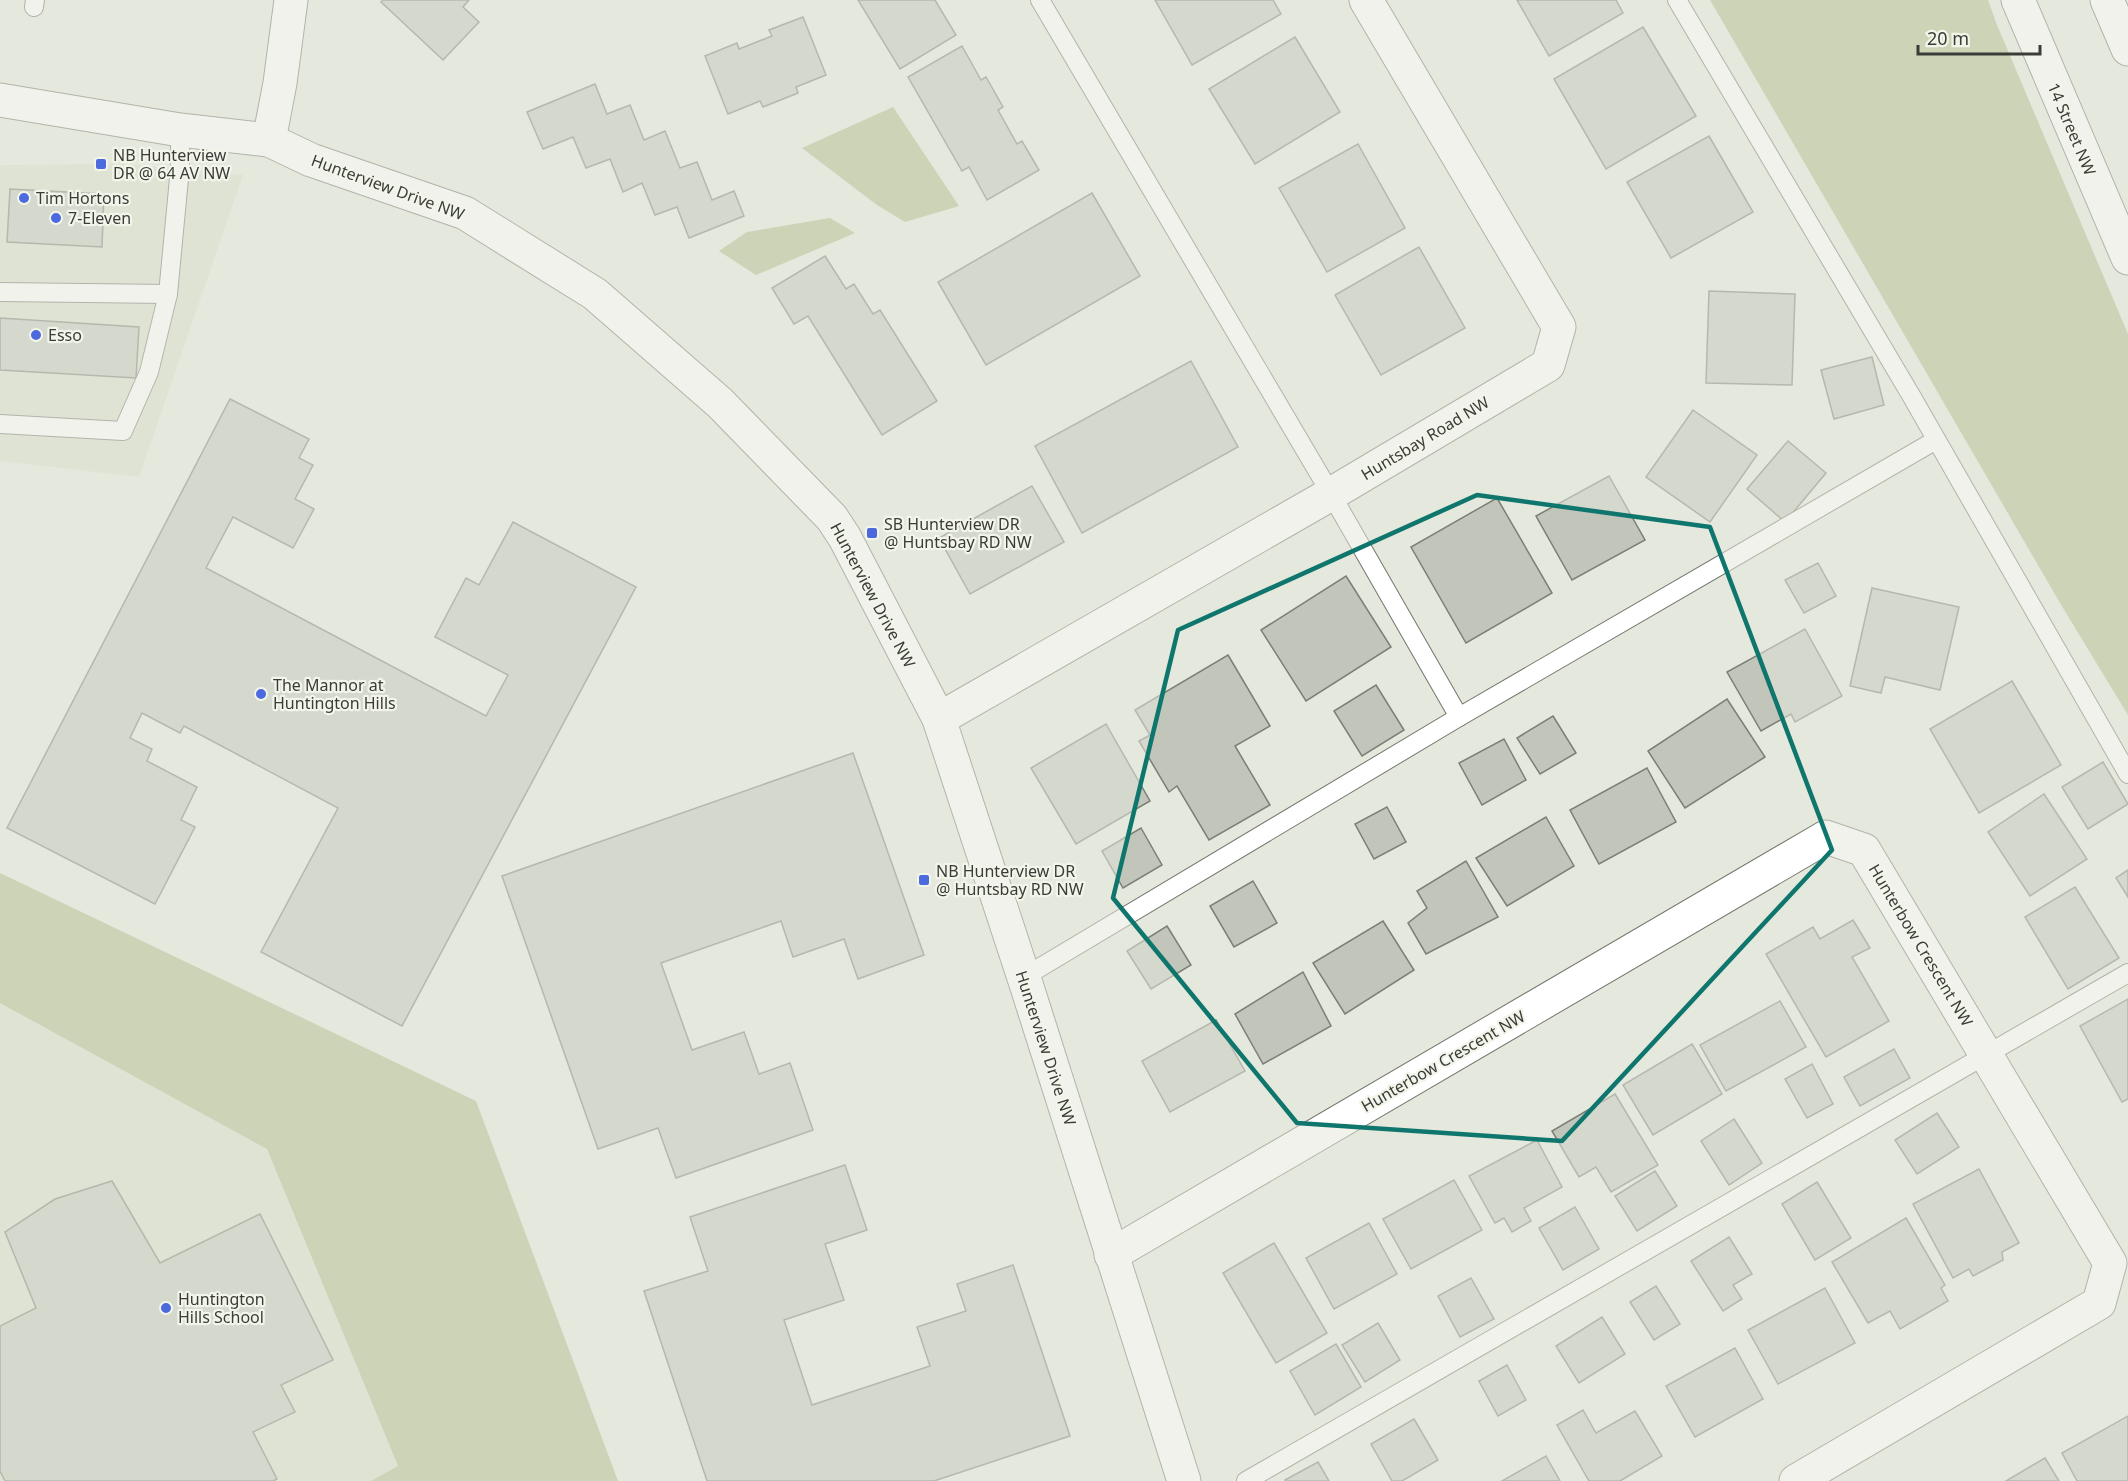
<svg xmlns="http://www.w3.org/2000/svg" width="2128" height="1481" viewBox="0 0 2128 1481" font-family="'Noto Sans',sans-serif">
<rect width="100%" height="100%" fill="#e5e8dc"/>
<!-- built -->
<g fill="#d8ddca">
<path d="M124,164L243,175L139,477L0,461V165Z"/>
<path d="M0,1003L267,1149L398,1467L371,1481H0Z"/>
</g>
<!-- green -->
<g fill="#adba87">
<path d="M1710,0H1988L1997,25L2128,334V715L2060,603Z"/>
<path d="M893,107L959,206L905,222L877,205L802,148Z"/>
<path d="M830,218L855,233L756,275L719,251L747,232Z"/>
<path d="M0,873L476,1101L618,1481H371L398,1466L267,1149L0,1003Z"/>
</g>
<!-- building -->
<g fill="#c2c5ba" stroke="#7c7f75" stroke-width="1.5">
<path d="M383,0H469L463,7L479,22L443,60L381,2Z"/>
<path d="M858,0H935L956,35L900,69Z"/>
<path d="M1155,0H1273L1281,14L1192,65Z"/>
<path d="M1517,0H1616L1623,13L1549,56Z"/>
<path d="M803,17L826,75L796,87L798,93L763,107L760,101L728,114L705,56L737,43L739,49L772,36L769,30Z"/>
<path d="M1643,27L1696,116L1606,169L1554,79Z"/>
<path d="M1295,37L1340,112L1255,164L1209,89Z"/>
<path d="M962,46L981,80L986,77L1003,107L998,110L1017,144L1022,141L1039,170L987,200L969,167L962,171L908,77Z"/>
<path d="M595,84L607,114L630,105L644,140L665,131L680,168L697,162L712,200L734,191L744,216L689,238L677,207L655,215L642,183L623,192L610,159L586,168L573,137L543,149L527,112Z"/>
<path d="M1709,136L1753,212L1671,258L1627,182Z"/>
<path d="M1358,144L1405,228L1327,272L1279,188Z"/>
<path d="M10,189L104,194L102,247L7,242Z"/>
<path d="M1092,193L1140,276L986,365L938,282Z"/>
<path d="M1419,247L1465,328L1381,375L1335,295Z"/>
<path d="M825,256L846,289L854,284L873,314L880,310L937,401L882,435L808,316L794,324L772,288Z"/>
<path d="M1709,291L1795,294L1792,385L1706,383Z"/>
<path d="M0,318L139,327L136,378L0,370Z"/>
<path d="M1872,357L1884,405L1834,419L1821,370Z"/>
<path d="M1191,361L1238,447L1082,533L1035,446Z"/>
<path d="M230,399L309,439L299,458L313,465L295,499L314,509L293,548L233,517L206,568L486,716L508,675L435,637L466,578L479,585L513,522L636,587L402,1026L261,952L338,808L184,726L180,733L142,713L130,738L152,749L147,761L197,787L181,820L195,827L155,904L7,828Z"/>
<path d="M1693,410L1757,455L1710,522L1646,477Z"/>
<path d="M1788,441L1826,473L1785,522L1747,489Z"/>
<path d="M1609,476L1645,540L1572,580L1536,516Z"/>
<path d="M1032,486L1064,542L970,594L939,538Z"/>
<path d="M1497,498L1552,593L1466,643L1411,547Z"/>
<path d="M1818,563L1836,596L1804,613L1785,580Z"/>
<path d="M1346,576L1391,647L1306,701L1261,630Z"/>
<path d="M1872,588L1959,607L1940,690L1885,677L1881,693L1850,686Z"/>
<path d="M1805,629L1842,696L1795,722L1791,714L1761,731L1727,672Z"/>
<path d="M1228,655L1270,726L1235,746L1270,805L1209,840L1177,786L1169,792L1139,741L1150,735L1135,710Z"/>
<path d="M2012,681L2061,765L1979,813L1930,729Z"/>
<path d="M1376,685L1404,730L1362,756L1334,711Z"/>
<path d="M1727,699L1765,757L1685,808L1648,751Z"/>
<path d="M1553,716L1576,753L1540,774L1517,738Z"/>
<path d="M1106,724L1150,801L1076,844L1031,768Z"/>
<path d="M1504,739L1526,780L1482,805L1459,763Z"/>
<path d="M853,753L924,955L858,979L844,939L793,957L781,921L661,963L692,1050L744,1032L759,1074L790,1063L813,1130L676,1178L658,1128L598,1149L502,876Z"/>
<path d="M2103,762L2128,804L2088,829L2062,787Z"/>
<path d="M1647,768L1676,822L1599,864L1570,810Z"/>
<path d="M2044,794L2087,859L2030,896L1988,832Z"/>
<path d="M1387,807L1406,842L1374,859L1355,824Z"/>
<path d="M1546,817L1574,866L1507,906L1476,858Z"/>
<path d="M1141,828L1162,865L1123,888L1102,851Z"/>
<path d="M1466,861L1498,917L1426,954L1408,923L1427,908L1417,891Z"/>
<path d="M2128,870V897L2116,878Z"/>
<path d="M1253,881L1277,923L1234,947L1210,906Z"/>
<path d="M2075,887L2119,958L2068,989L2025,917Z"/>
<path d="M1853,920L1870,948L1852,957L1889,1021L1826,1057L1766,954L1813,927L1820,939Z"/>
<path d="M1383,921L1414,970L1345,1014L1313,963Z"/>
<path d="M1167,926L1191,965L1151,989L1127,951Z"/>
<path d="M1303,972L1331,1026L1263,1064L1235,1014Z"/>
<path d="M2128,999V1099L2122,1102L2080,1026Z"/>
<path d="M1780,1001L1806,1047L1726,1091L1700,1045Z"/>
<path d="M1216,1020L1245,1071L1170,1112L1142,1061Z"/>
<path d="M1692,1044L1722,1094L1653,1135L1623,1085Z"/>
<path d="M1894,1049L1910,1078L1860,1106L1844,1077Z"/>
<path d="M1812,1064L1833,1104L1807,1118L1785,1079Z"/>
<path d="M1615,1094L1658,1165L1611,1192L1596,1167L1579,1177L1552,1131Z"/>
<path d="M1937,1113L1959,1147L1917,1174L1895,1140Z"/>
<path d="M1734,1119L1762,1163L1729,1185L1701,1141Z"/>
<path d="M1537,1140L1562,1187L1524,1208L1531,1221L1512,1232L1504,1218L1495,1223L1469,1176Z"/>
<path d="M845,1165L867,1230L825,1244L844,1300L784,1320L812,1405L930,1366L917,1327L966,1311L957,1284L1013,1265L1070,1436L934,1481H707L644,1291L708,1271L690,1217Z"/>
<path d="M1979,1169L2019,1243L2002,1252L2003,1260L1973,1276L1969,1269L1953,1278L1913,1204Z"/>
<path d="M1655,1171L1677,1206L1637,1231L1615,1196Z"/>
<path d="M1454,1180L1482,1230L1411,1269L1383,1219Z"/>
<path d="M112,1181L160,1263L260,1214L333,1360L281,1385L295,1412L253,1432L277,1479L273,1481H5L0,1471V1326L36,1308L5,1232L55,1199Z"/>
<path d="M1817,1182L1851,1238L1815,1260L1782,1204Z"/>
<path d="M1575,1207L1599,1249L1563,1270L1539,1228Z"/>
<path d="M1906,1218L1945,1285L1941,1288L1948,1301L1900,1329L1890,1311L1868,1323L1832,1262Z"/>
<path d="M1369,1223L1397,1274L1334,1309L1306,1258Z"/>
<path d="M1729,1237L1752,1274L1733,1285L1742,1299L1723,1311L1691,1261Z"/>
<path d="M1274,1243L1327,1333L1276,1363L1223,1273Z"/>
<path d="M1471,1278L1494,1319L1460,1337L1438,1296Z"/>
<path d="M1656,1286L1680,1324L1654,1340L1630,1302Z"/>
<path d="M1825,1288L1855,1343L1778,1384L1748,1330Z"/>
<path d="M1602,1317L1625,1354L1579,1383L1556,1346Z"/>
<path d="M1378,1323L1400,1360L1365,1382L1342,1345Z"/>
<path d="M1336,1344L1361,1387L1315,1415L1290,1371Z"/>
<path d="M1735,1348L1763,1399L1695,1437L1666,1386Z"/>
<path d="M1507,1365L1526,1400L1498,1416L1479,1381Z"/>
<path d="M1583,1410L1596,1433L1635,1411L1662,1456L1620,1481H1589L1557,1425Z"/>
<path d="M2128,1416V1481H2077L2062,1453Z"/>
<path d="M1414,1419L1438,1460L1402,1481H1392L1371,1444Z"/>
<path d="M1546,1456L1560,1481H1502Z"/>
<path d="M2045,1458L2059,1481H2006Z"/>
<path d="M1318,1462L1329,1481H1286L1285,1480Z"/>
</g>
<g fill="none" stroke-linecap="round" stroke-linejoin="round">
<!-- service casing -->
<g stroke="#73766c" stroke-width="20">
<g id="service">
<path d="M1040,0L1331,494L1459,717"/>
<path d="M1677,0L1912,397L2128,774"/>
<path d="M34,7L35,0"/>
<path d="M0,292L168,294L180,168V130"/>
<path d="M0,424L123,431L149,372L168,294"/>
<path d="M1024,977L1459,717L1936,440"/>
<path d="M1246,1481L2128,973"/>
</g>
</g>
<!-- minor casing -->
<g stroke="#73766c" stroke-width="35">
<g id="minor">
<path d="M269,140L280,83L291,0"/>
<path d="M939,719L1331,494L1548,365L1559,327L1366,0"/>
<path d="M1111,1255L1826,837L1864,850L2110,1263L2099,1303L1796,1481"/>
</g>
</g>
<!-- tertiary casing -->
<g stroke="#73766c" stroke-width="35">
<path id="tertiary" d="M0,100L180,130L269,140L311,160L465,213L595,294L720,403L832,518L845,538L939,719L1027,987L1184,1481"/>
</g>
<!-- secondary casing -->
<g stroke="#73766c" stroke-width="35">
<g id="secondary">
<path d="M2018,0L2128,258"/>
<path d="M2107,0L2128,49"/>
</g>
</g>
<!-- service -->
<use href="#service" stroke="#fff" stroke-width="18"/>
<!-- minor -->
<use href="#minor" stroke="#fff" stroke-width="33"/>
<!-- tertiary -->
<use href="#tertiary" stroke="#fff" stroke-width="33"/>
<!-- secondary -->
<use href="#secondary" stroke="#fff" stroke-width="33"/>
</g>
<!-- marked area -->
<path d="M0 0H2128V1481H0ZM1477,495L1710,527L1832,850L1562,1141L1297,1123L1113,898L1178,630Z" fill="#e5e8dc" fill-opacity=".55" fill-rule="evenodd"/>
<path fill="none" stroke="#0f766e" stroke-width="4.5" stroke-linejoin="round" d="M1477,495L1710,527L1832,850L1562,1141L1297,1123L1113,898L1178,630Z"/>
<!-- markers -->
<g fill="#4d69de" stroke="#f2f5e9" stroke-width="2">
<rect x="95" y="158" width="12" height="12" rx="3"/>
<circle cx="24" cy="198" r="6"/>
<circle cx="56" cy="218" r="6"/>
<circle cx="36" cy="335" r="6"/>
<rect x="866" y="527" width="12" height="12" rx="3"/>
<circle cx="261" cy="694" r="6"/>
<rect x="918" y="874" width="12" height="12" rx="3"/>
<circle cx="166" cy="1308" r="6"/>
</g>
<g text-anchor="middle" stroke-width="4.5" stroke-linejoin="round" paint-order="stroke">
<!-- street labels -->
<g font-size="16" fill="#3b3c38" stroke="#f2f5e9">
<text transform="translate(2072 129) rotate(67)" y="6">14 Street NW</text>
<text transform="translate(388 187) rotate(20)" y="6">Hunterview Drive NW</text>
<text transform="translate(1425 438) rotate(-31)" y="6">Huntsbay Road NW</text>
<text transform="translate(873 595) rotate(62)" y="6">Hunterview Drive NW</text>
<text transform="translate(1921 945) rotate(59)" y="6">Hunterbow Crescent NW</text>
<text transform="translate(1046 1048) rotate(72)" y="6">Hunterview Drive NW</text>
<text transform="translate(1443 1061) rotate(-30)" y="6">Hunterbow Crescent NW</text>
</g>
<!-- poi labels -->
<g font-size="16" fill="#3b3c38" stroke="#f2f5e9" text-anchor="start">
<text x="113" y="161">NB Hunterview<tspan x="113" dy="18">DR @ 64 AV NW</tspan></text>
<text x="36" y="204">Tim Hortons</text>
<text x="68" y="224">7-Eleven</text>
<text x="48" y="341">Esso</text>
<text x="884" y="530">SB Hunterview DR<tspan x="884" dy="18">@ Huntsbay RD NW</tspan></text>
<text x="273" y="691">The Mannor at<tspan x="273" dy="18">Huntington Hills</tspan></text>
<text x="936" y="877">NB Hunterview DR<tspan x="936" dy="18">@ Huntsbay RD NW</tspan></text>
<text x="178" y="1305">Huntington<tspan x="178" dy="18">Hills School</tspan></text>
</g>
</g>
<!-- scale -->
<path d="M1918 45v9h122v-9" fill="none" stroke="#3b3c38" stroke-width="3"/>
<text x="1927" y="45" font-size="18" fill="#3b3c38" stroke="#f2f5e9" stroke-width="4.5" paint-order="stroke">20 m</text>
</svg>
